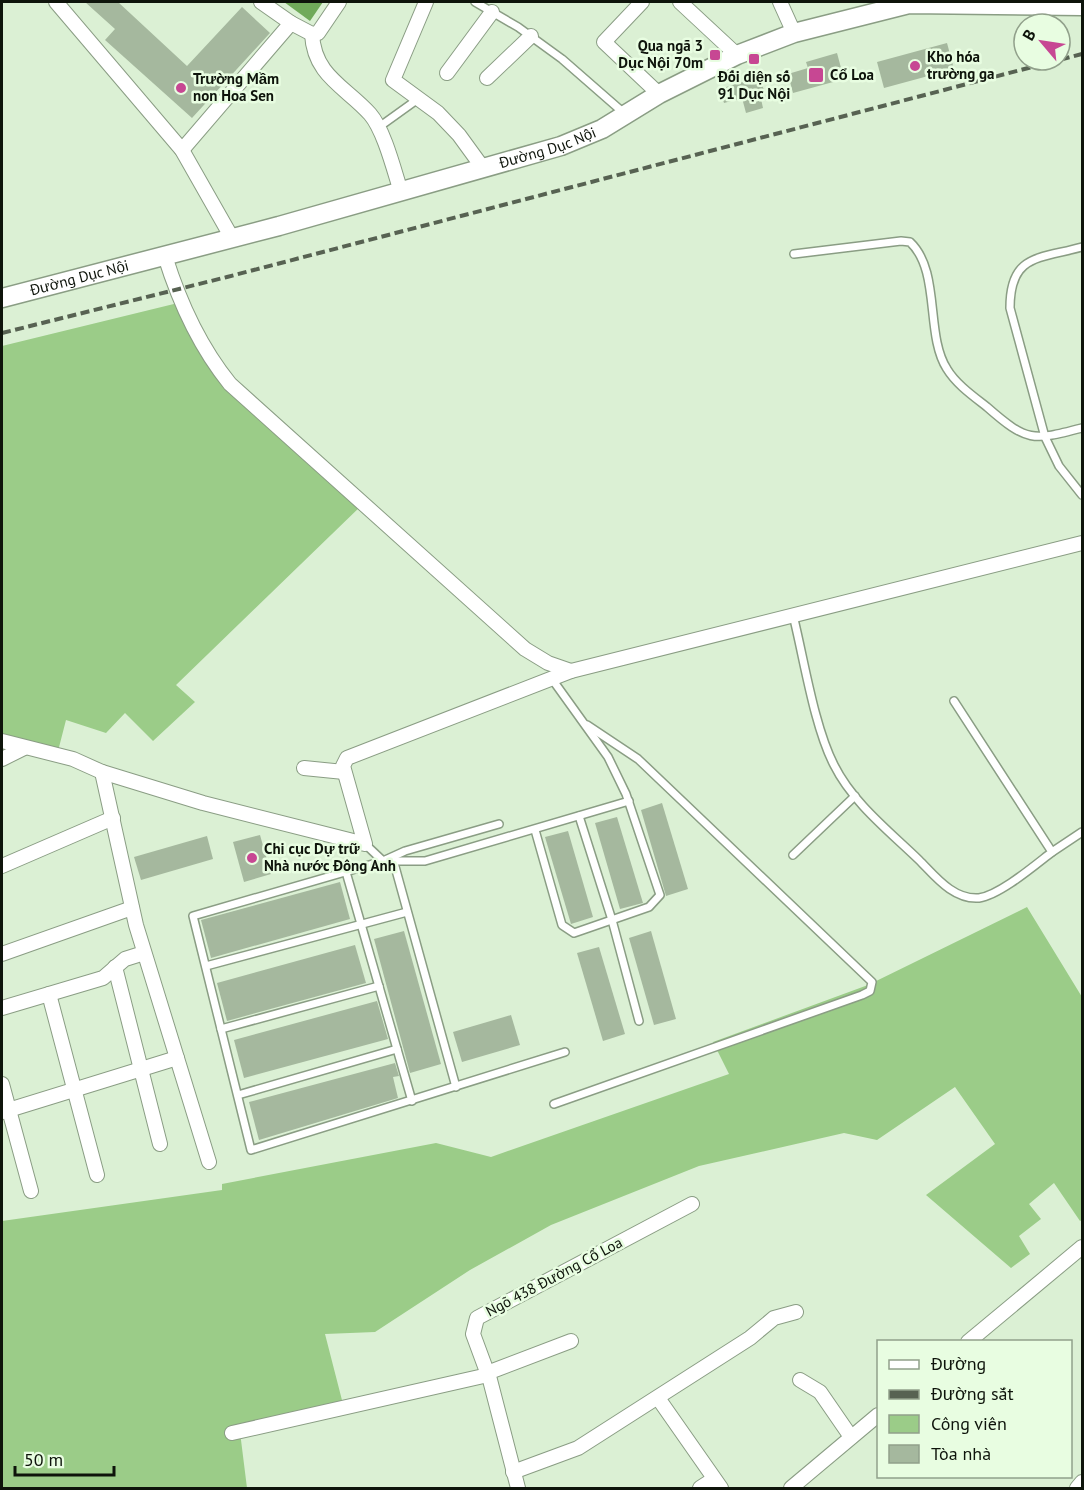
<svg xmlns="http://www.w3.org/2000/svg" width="1084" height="1490" viewBox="0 0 1084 1490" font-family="'PT Sans',sans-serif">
<rect width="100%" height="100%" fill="#dbf0d4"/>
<!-- green -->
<g fill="#9bcc88">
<path d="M182,302L213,363L363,504L176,685L195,702L153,741L125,713L106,733L66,720L57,755L2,738V346Z"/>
<path d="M1027,907L1082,997V1220L1080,1221L1054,1183L1029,1204L1041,1219L1019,1236L1030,1254L1011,1268L926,1195L995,1144L955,1087L877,1140L844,1133L699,1166L551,1225L470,1270L375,1332L325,1334L344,1408L240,1432L247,1488H2V1221L222,1190V1184L436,1143L491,1157L729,1074L713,1042L868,985Z"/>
</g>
<!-- water -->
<path fill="#70aa5a" d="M284,2H323L310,21Z"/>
<!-- building -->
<g fill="#a5b89e">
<path d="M85,2H118L187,66L242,7L270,33L192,118L105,40L115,29Z"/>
<path d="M947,43L954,69L884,88L877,62Z"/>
<path d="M837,53L844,79L793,93L788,74L808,68L806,62Z"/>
<path d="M755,78L757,85L762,84L766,97L761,99L763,108L746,113L742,98L724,103L720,89Z"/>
<path d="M662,803L688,889L666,896L641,810Z"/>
<path d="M617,817L643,903L620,909L595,823Z"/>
<path d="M568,831L593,917L571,924L545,837Z"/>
<path d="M260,835L271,874L244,882L233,842Z"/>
<path d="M207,836L213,859L141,880L134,857Z"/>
<path d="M340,882L350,919L211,958L201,920Z"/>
<path d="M404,931L441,1064L410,1073L374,939Z"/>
<path d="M651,931L676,1019L654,1025L629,938Z"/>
<path d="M355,945L366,983L227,1021L217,983Z"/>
<path d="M599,947L625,1034L603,1041L577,953Z"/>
<path d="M377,1001L388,1039L244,1078L234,1040Z"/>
<path d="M511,1015L520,1045L462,1062L453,1032Z"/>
<path d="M395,1063L399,1076L393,1077L398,1098L259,1140L249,1102Z"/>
</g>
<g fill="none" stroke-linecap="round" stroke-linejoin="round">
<!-- service casing -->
<g stroke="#8a9d84" stroke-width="10">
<g id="service">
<path d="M475,2L518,27L562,59L625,114"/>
<path d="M379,127L418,99"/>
<path d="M1082,247C1039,259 1010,254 1010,308L1045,437L1059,466L1082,495"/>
<path d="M794,254L901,241L910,242C941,271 925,335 947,369C956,384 973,396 987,407C1027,442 1032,441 1082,428"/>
<path d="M793,615C804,659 814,726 834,765C853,803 889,831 919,860C935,876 953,900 979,898C1000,895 1035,865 1052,852L954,701"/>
<path d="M579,816L612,920L639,1021"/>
<path d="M535,830L562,925L574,933L649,907L660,895L626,794L608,757L552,679"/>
<path d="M365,844L383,861L405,851L499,824"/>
<path d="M1052,852L1082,832"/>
<path d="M793,855L855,796"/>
<path d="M394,863L456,1087"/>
<path d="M346,872L412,1101"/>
<path d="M206,966L407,912"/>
<path d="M221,1029L379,986"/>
<path d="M565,1052L251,1150L193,916L383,861H425L629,801"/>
<path d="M238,1095L397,1049"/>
<path d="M554,1104L862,995L870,991L872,982L638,759L587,725"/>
</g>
</g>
<!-- minor casing -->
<g stroke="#8a9d84" stroke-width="16">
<g id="minor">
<path d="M56,2L182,150L232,238"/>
<path d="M261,2L291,23"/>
<path d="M426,2L393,80L438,113L459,135L483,168"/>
<path d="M642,2L604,42L659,94"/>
<path d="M680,2L737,55"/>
<path d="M780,2L794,33"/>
<path d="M312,34C314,76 346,87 370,114C384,130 394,170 401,192"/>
<path d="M447,73L492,12"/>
<path d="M487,78L531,36"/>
<path d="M182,150L291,23L312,34L318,33L339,2"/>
<path d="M165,256C179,301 200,347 230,384L525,649L548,663L571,671"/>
<path d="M2,741L73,759L102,772L203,803L365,844L343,766L347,758L571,671L1082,543"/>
<path d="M2,759L24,748"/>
<path d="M304,768L344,772"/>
<path d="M102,772L136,925L209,1162"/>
<path d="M2,866L113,818"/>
<path d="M2,954L132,908"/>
<path d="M115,967L160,1144"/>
<path d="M49,994L97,1175"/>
<path d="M2,1008L103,978L125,959L144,953"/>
<path d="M2,1084L31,1191"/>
<path d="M2,1112L177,1058"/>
<path d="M968,1342L1082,1247"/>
<path d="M487,1373L571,1341"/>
<path d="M800,1380L820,1392L851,1437"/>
<path d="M658,1398L721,1488"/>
<path d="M232,1433L488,1375"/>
<path d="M513,1472L578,1448L750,1338L774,1318L796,1312"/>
<path d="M518,1488L490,1380L473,1334L477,1318L692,1204"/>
<path d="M700,1488L714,1479"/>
<path d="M791,1488L878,1415"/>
<path d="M1077,1488L1082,1482"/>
</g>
</g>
<!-- tertiary casing -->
<g stroke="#8a9d84" stroke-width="21">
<g id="tertiary">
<path id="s1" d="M2,298L279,226L561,146L602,129L659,94L737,55L794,33L909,4L1082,6"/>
</g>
</g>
<!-- service -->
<use href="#service" stroke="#fff" stroke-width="7"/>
<!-- minor -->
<use href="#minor" stroke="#fff" stroke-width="14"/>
<!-- tertiary -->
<use href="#tertiary" stroke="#fff" stroke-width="18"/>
<!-- rail -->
<path stroke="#576252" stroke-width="4" stroke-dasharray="9 4.5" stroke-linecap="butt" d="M2,333L227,277L1082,54"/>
</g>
<!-- markers -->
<g fill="#c74793" stroke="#e8fde1" stroke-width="2">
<rect x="709" y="49" width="12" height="12" rx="3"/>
<rect x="748" y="53" width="12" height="12" rx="3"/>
<circle cx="915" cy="66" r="6"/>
<rect x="808" y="67" width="16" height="16" rx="3"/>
<circle cx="181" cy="88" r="6"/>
<circle cx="252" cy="858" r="6"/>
</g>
<g text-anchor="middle" stroke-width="5" stroke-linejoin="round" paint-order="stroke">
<!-- poi labels -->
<g font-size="15" font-weight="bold" fill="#0e140b" stroke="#e8fde1" text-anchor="start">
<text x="703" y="51" text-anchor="end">Qua ngã 3<tspan x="703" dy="17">Dục Nội 70m</tspan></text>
<text x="927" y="62">Kho hóa<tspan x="927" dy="17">trường ga</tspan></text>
<text x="830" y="80">Cổ Loa</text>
<text x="754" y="82" text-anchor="middle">Đối diện số<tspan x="754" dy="17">91 Dục Nội</tspan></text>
<text x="193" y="84">Trường Mầm<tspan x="193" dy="17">non Hoa Sen</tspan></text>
<text x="264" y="854">Chi cục Dự trữ<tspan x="264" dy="17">Nhà nước Đông Anh</tspan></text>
</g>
<!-- street labels -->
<g font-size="15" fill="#0e140b" stroke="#e8fde1">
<text dy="5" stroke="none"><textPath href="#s1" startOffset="566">Đường Dục Nội</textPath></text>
<text dy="5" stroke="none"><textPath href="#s1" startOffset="80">Đường Dục Nội</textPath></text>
<text transform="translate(554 1277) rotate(-28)" y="5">Ngõ 438 Đường Cổ Loa</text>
</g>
</g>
<!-- border -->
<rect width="1084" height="1490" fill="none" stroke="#0e140b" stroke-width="6"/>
<!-- legend -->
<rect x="877" y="1340" width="195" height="138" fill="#e8fde1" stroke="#91a08b" stroke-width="1.5"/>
<rect x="889" y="1360" width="30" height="9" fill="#ffffff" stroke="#91a08b" stroke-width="1.5"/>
<text x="931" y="1370" font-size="18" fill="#0e140b">Đường</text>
<rect x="889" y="1390" width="30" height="9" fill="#576252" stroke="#91a08b" stroke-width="1.5"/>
<text x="931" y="1400" font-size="18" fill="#0e140b">Đường sắt</text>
<rect x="889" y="1415" width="30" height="18" fill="#9bcc88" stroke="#91a08b" stroke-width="1.5"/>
<text x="931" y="1430" font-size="18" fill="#0e140b">Công viên</text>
<rect x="889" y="1445" width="30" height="18" fill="#a5b89e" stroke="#91a08b" stroke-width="1.5"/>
<text x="931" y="1460" font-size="18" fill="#0e140b">Tòa nhà</text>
<!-- north arrow -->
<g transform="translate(1042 42) rotate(299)"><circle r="28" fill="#e8fde1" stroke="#91a08b" stroke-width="1.5"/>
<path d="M0-4.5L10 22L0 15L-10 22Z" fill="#c74793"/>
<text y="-9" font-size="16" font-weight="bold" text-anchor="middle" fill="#0e140b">B</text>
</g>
<!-- scale -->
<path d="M15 1466v9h99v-9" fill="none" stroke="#0e140b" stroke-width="3"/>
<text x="24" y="1466" font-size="18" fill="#0e140b" stroke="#e8fde1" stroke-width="4.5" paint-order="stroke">50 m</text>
</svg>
